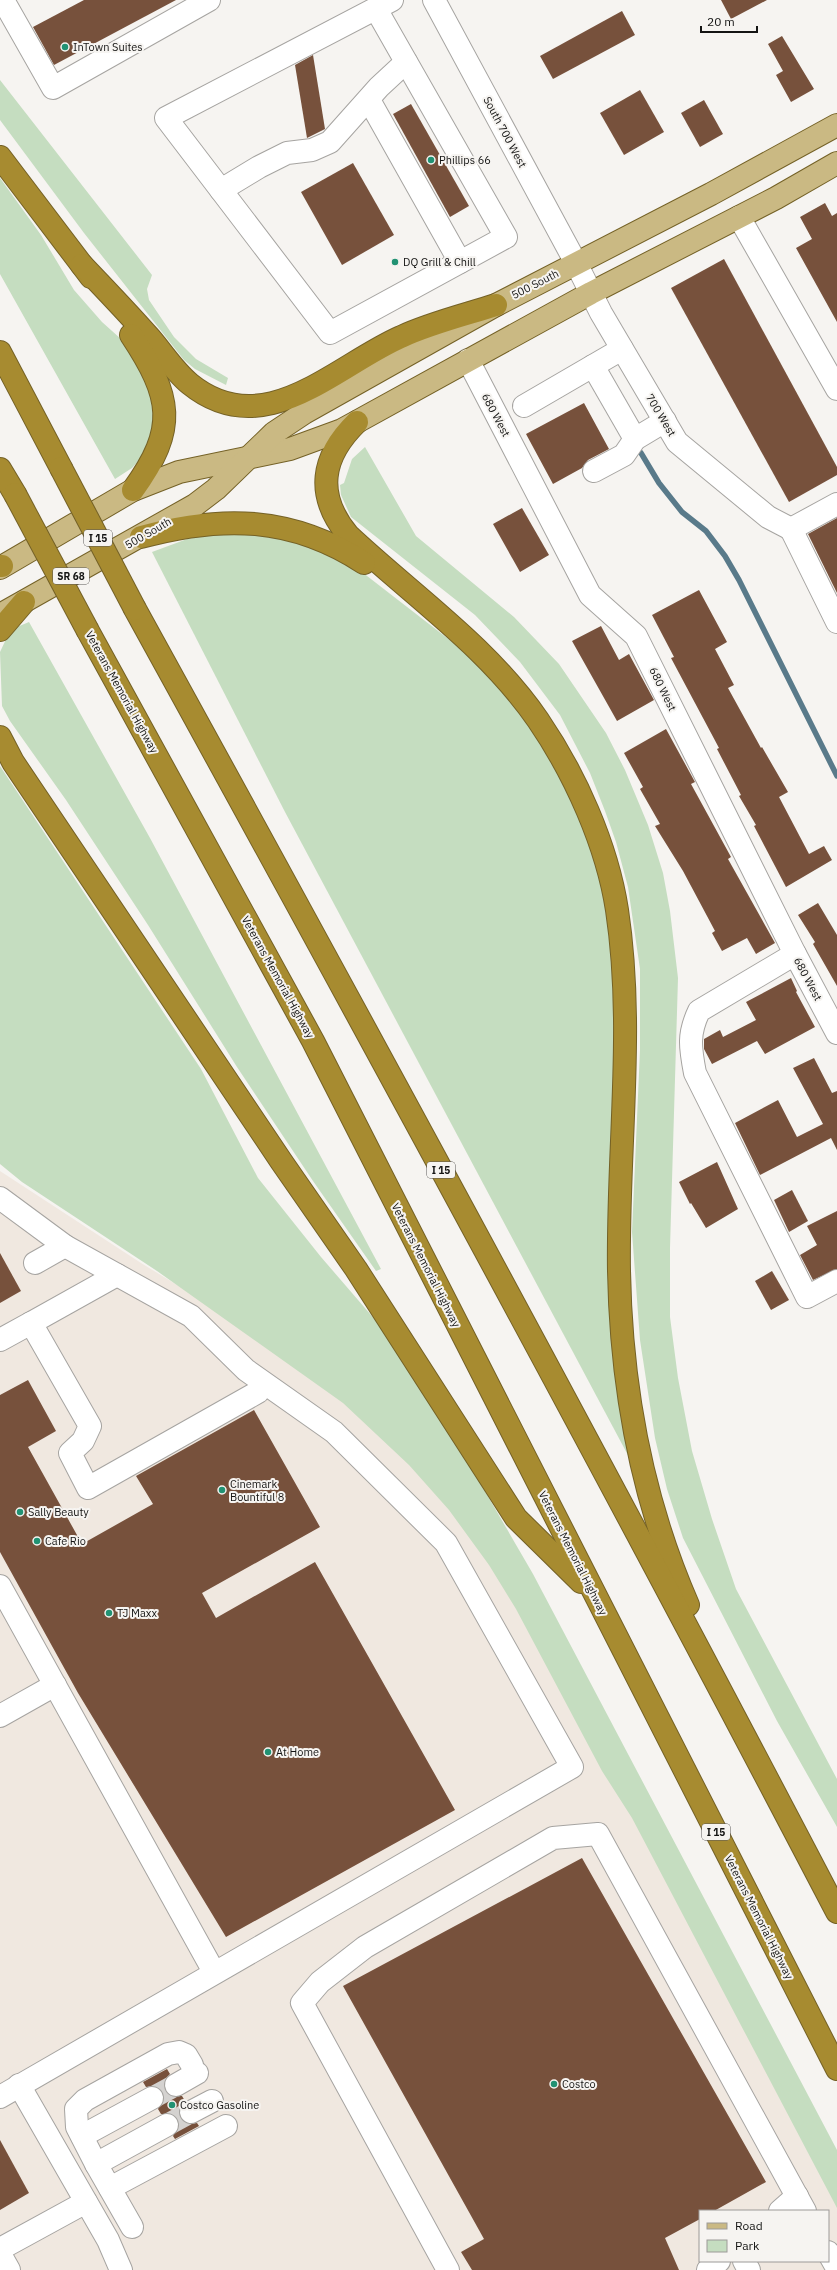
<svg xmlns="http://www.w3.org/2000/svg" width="837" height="2270" viewBox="0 0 837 2270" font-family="'IBM Plex Sans',sans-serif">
<rect width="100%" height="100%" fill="#f6f4f1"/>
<!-- built -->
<path fill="#f0e8e0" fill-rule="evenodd" d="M0,1171L141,1263L210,1305L333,1386L493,1550L837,2174V2270H0ZM700,2211H828V2261H700Z"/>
<!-- green -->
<g fill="#c5ddc0">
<path d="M0,80L152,275L147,289L149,300L174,337L196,359L228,378L226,385L195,369L184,360L84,233L0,120Z"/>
<path d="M0,178L41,235L74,290L102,322L131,348L154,387V433L141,458L132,468L115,479L0,274Z"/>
<path d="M365,447L416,536L514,617L559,664L606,733L625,770L648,825L663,873L670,911L678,978L670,1248V1317L678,1378L692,1451L712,1519L736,1589L837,1779V1827L777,1721L683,1538L667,1489L655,1438L640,1340L632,1232L640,1050V969L628,887L616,842L605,811L590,773L560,715L520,662L475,615L351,517L341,495L340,485L344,483L352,459Z"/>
<path d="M272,531L349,562L451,641L491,676L526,719L572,796L607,897L618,967L630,1459L285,812L152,552L206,532Z"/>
<path d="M29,622L150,838L381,1269L376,1271L313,1181L237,1067L148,925L66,800L10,721L2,706L0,652L8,635L17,627Z"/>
<path d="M0,766L201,1069L258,1178L321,1257L377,1322L421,1381L533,1574L837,2150V2208L632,1818L602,1771L516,1609L489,1565L449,1510L409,1465L343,1403L157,1271L22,1182L0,1164Z"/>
</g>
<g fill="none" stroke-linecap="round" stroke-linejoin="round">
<!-- stream -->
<path stroke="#597a8a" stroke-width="5.5" d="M641,453L659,483L682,512L706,531L725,556L739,580L837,776"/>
</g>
<!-- building -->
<g fill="#77513c">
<path d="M84,0H176L54,65L33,27Z"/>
<path d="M721,0H767L731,19Z"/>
<path d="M622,11L635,35L553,79L540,56Z"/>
<path d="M782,36L814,89L791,102L776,75L783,71L768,44Z"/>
<path d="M313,55L325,129L307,138L295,65Z"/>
<path d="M640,90L664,132L624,155L600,113Z"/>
<path d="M704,100L723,134L700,147L681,113Z"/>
<path d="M411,104L469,206L450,217L393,114Z"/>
<path d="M353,163L394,235L342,265L301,192Z"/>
<path d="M825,203L832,216L837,213V322L796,248L812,239L800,217Z"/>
<path d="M724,259L837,467V475L789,502L671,288Z"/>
<path d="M584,403L609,449L588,460L582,468L553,484L526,434Z"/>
<path d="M522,508L549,555L520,572L493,524Z"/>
<path d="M837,518V593L808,534Z"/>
<path d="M699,590L727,642L715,649L734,685L728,688L761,748L762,747L788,792L779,797L809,854L824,846L832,860L786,887L754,826L756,825L739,796L741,795L717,749L719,748L671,658L674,657L652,615Z"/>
<path d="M601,626L619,660L629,654L654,700L617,721L572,641Z"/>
<path d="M666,729L695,782L691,784L731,857L728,859L775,943L756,954L747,938L722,951L712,933L715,931L683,871L655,826L660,824L640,789L643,787L624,753Z"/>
<path d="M818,903L837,935V986L813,944L815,942L798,915Z"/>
<path d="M791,978L797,991L796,992L815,1027L765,1054L757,1041L712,1064L704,1049V1039L720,1030L723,1037L756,1020L746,1002Z"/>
<path d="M814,1058L832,1093L837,1091V1150L831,1138L760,1175L735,1123L778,1100L797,1137L823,1124L793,1068Z"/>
<path d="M717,1162L738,1209L706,1228L691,1203L690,1204L679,1182Z"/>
<path d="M792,1190L808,1221L789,1232L774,1200Z"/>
<path d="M837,1211V1269L813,1280L800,1255L817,1245L807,1226Z"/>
<path d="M0,1253L21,1291L0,1303Z"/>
<path d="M772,1271L789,1300L771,1310L755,1281Z"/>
<path d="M28,1380L56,1431L28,1447L82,1544L153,1504L136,1476L254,1410L320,1527L202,1593L216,1618L315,1562L455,1810L226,1937L78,1693L0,1552V1395Z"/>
<path d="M582,1858L766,2182L714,2211H700V2219L665,2238L679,2270H472L461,2252L484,2239L343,1986Z"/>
<path d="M167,2069L170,2074L165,2079V2091L170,2096H182L185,2101L179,2111L180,2118L190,2124L197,2123L199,2126L175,2139L173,2136L179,2126L178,2119L173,2114H161L158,2109L164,2099L163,2092L153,2086L146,2087L143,2082Z"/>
<path d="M0,2140L29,2193L0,2210Z"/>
</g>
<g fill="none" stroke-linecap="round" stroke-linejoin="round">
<!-- minor-tunnel -->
<g stroke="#d4d2d0" stroke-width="22" stroke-dasharray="22 11" stroke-linecap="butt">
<path d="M152,2098L176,2085"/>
<path d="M167,2125L191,2112"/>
</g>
<!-- minor casing -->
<g stroke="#a6a4a1" stroke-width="24">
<g id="minor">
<path d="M3,0L53,88L209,0"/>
<path d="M434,0L576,263L601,313L677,442L768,517L791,529"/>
<path d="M376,9L506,237L330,333L166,118L392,0"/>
<path d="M369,100L460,262"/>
<path d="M221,190L259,167L287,153L312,150L330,142L379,87L406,62"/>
<path d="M739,217L837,389"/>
<path d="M468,360L590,595L636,636L795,954L837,1033"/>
<path d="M593,366L635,439"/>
<path d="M524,406L622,349"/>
<path d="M594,471L624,455L635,439L665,421"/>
<path d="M791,529L837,622"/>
<path d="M791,529L837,504"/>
<path d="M795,954L699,1011C688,1034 690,1047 695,1073L807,1297L837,1281"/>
<path d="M0,1198L65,1246L191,1316L246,1370L334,1432L446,1543L572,1767L0,2097"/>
<path d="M35,1263L65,1246"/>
<path d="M117,1275L31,1323L90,1426L83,1441L70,1453L88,1488L258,1392"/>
<path d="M0,1340L31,1323"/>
<path d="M0,1586L214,1972"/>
<path d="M0,1716L55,1685"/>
<path d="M19,2085L108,2240L121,2270"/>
<path d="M176,2085L197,2073"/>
<path d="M191,2112L212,2101"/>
<path d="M82,2136L152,2098"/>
<path d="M96,2164L77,2127L76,2109L85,2100L168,2054L179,2052L186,2055L192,2065"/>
<path d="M110,2188L226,2126"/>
<path d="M780,2211L797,2196"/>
<path d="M132,2227L96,2164L167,2125"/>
<path d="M0,2249L86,2202"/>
<path d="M828,2252L837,2268"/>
<path d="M0,2254L9,2270"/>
<path d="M744,2261L749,2270"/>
<path d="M448,2270L302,2003L320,1982L365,1947L553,1838L598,1834L805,2211"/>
<path d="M708,2270L719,2261"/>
</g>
</g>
<!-- major casing -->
<g stroke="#746126" stroke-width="24">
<g id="major">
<path d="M0,568L133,490L179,472L290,449L342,430L591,293L776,198L837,163"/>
<path d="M7,611L195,505L216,489L274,433L304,413L496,305L711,194L837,125"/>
</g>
</g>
<!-- highway casing -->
<g stroke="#746126" stroke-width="24">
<g id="highway">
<path d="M0,157L91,277"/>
<path d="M82,265C105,289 128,313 150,338C163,353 174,371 190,384C264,444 335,366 401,337C431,323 465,315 496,305"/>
<path d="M131,335C172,397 178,428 133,490"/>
<path d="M0,352L61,468"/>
<path d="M357,422C321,457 315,495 348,535C413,596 487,646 538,720C575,774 607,845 617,910C635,1029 617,1151 619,1271C621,1385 642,1500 688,1605"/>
<path d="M0,469L15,494"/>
<path d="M141,537C222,515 292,516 364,563"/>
<path d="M0,566H2"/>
<path d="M135,609C373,1041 609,1475 837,1912"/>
<path d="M0,630L24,602"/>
<path d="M88,631L313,1041L837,2069"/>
<path d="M0,737L13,762L281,1161L356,1269L516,1518L581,1582"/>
</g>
</g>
<!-- minor -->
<use href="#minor" stroke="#fff" stroke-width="22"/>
<!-- major -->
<use href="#major" stroke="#cab983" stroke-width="22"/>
<!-- highway -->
<use href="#highway" stroke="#a78b30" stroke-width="22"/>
<!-- highway-bridge casing -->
<g stroke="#746126" stroke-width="24" stroke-linecap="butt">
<g id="highway-bridge">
<path d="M61,468L135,609"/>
<path d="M15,494L88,631"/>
</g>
</g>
<!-- highway-bridge -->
<use href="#highway-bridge" stroke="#a78b30" stroke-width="22"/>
</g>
<!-- markers -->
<g fill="#219273" stroke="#f6f4f1" stroke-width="1.5">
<circle cx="65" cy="47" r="4"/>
<circle cx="431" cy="160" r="4"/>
<circle cx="395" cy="262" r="4"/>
<circle cx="222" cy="1490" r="4"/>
<circle cx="20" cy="1512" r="4"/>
<circle cx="37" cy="1541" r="4"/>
<circle cx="109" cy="1613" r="4"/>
<circle cx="268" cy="1752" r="4"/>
<circle cx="554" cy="2084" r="4"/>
<circle cx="172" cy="2105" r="4"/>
</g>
<g text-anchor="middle" stroke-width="4" stroke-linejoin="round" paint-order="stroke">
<!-- shield labels -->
<g fill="#f6f4f1" stroke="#585756" stroke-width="1">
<rect x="84" y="530" width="28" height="16" rx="3"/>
<rect x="53" y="568" width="36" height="16" rx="3"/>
<rect x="427" y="1162" width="28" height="16" rx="3"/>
<rect x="702" y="1824" width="28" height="16" rx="3"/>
</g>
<g font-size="10" font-weight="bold" fill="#141413">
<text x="98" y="542">I 15</text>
<text x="71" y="580">SR 68</text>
<text x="441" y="1174">I 15</text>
<text x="716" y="1836">I 15</text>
</g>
<!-- poi labels -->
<g font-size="11" fill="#141413" stroke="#f6f4f1" text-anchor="start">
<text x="73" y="51">InTown Suites</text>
<text x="439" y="164">Phillips 66</text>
<text x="403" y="266">DQ Grill &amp; Chill</text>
<text x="230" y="1488">Cinemark<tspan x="230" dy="13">Bountiful 8</tspan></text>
<text x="28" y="1516">Sally Beauty</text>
<text x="45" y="1545">Cafe Rio</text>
<text x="117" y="1617">TJ Maxx</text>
<text x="276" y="1756">At Home</text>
<text x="562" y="2088">Costco</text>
<text x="180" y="2109">Costco Gasoline</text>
</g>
<!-- street labels -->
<g font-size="11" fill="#141413" stroke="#f6f4f1">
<text transform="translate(505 132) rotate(62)" y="4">South 700 West</text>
<text transform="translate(535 284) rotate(-27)" y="4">500 South</text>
<text transform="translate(496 415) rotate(62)" y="4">680 West</text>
<text transform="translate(661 415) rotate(59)" y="4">700 West</text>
<text transform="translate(148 533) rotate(-30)" y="4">500 South</text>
<text transform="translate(663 689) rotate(64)" y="4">680 West</text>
<text transform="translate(122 692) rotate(61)" y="4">Veterans Memorial Highway</text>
<text transform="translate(278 977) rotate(61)" y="4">Veterans Memorial Highway</text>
<text transform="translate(808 979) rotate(62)" y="4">680 West</text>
<text transform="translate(426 1265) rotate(63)" y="4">Veterans Memorial Highway</text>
<text transform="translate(573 1553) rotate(63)" y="4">Veterans Memorial Highway</text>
<text transform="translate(759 1917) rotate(63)" y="4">Veterans Memorial Highway</text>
</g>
</g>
<!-- legend -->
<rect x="699" y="2210" width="130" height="52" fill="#f6f4f1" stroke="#9c9a98"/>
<rect x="707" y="2223" width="20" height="6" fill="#cab983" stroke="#9c9a98"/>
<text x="735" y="2230" font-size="12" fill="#141413">Road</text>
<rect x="707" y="2240" width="20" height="12" fill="#c5ddc0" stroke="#9c9a98"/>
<text x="735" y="2250" font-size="12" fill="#141413">Park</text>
<!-- scale -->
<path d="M701 26v6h56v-6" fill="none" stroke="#141413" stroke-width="2"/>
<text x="707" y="26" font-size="12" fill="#141413" stroke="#f6f4f1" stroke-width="3" paint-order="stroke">20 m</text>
</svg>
